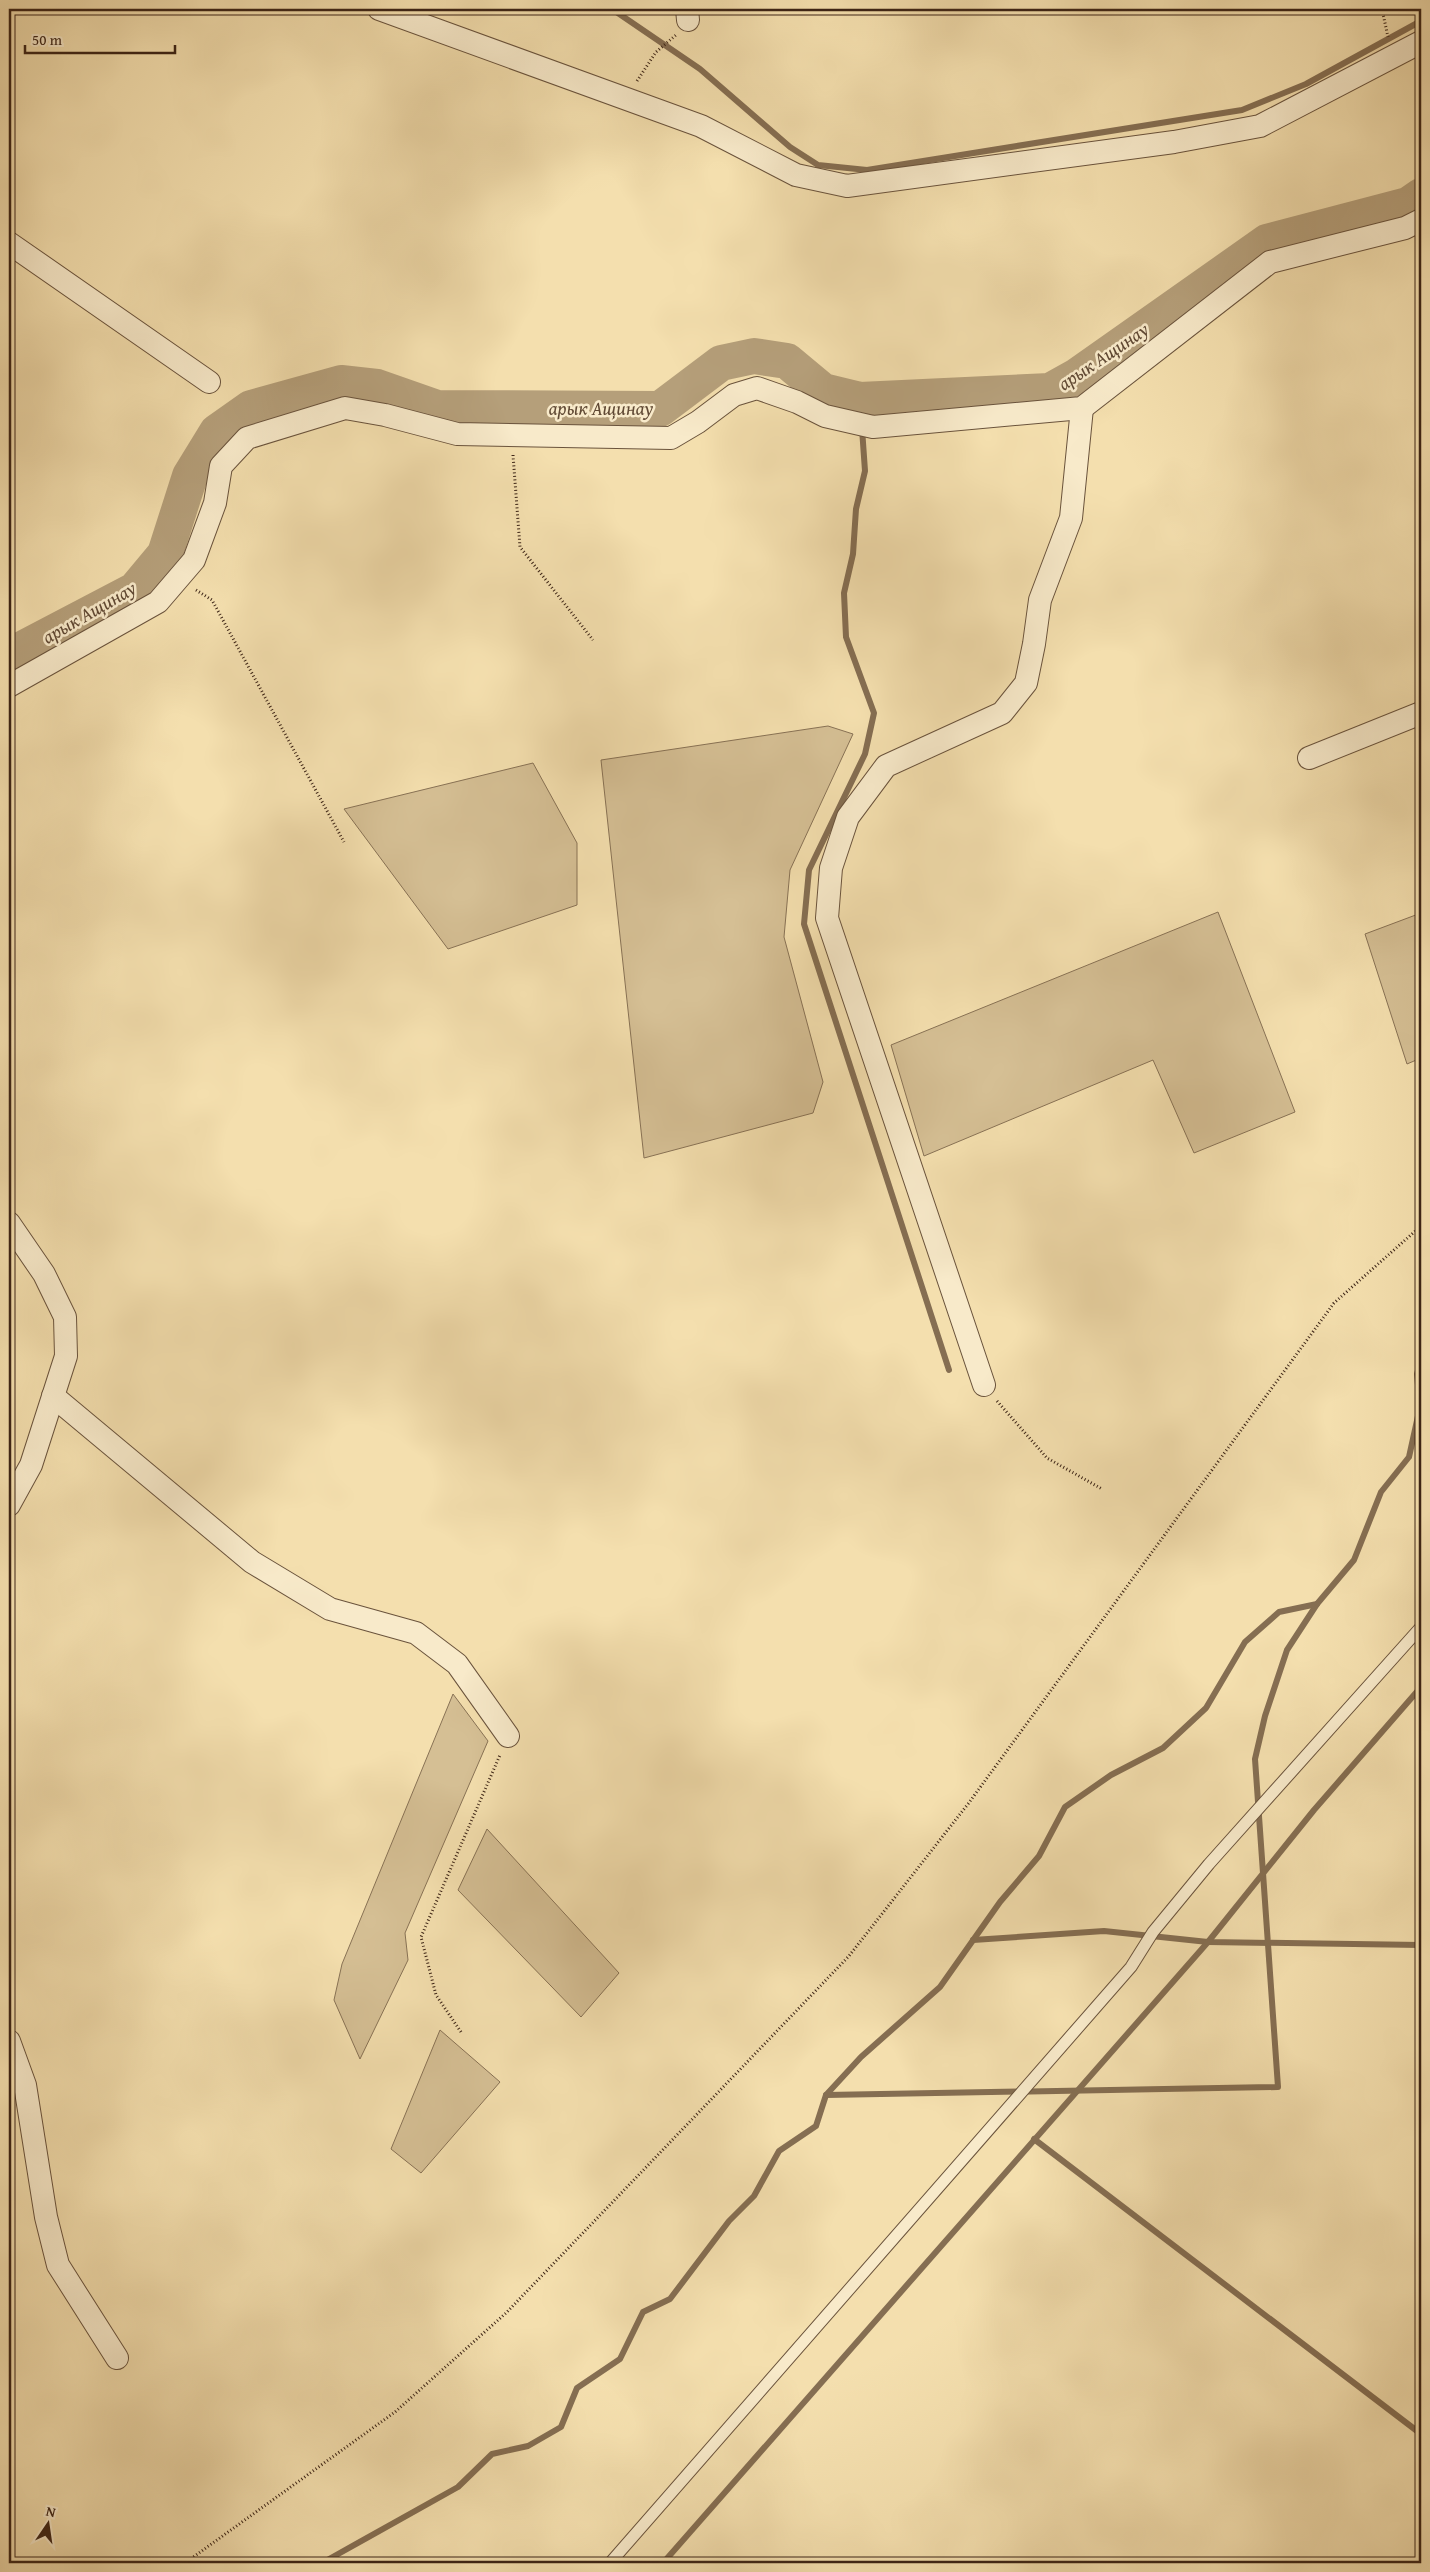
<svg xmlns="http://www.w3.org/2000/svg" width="1430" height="2572" viewBox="0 0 1430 2572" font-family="'Gentium Book Plus',serif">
<rect width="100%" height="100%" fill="#f4dfae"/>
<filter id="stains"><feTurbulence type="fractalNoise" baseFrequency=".004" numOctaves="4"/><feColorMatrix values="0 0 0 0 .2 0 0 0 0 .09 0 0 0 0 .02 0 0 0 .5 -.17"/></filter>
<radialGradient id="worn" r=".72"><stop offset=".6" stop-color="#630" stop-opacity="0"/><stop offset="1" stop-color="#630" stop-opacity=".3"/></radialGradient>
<!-- green -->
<g fill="#d5bf94" stroke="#887255">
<path d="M828,726L853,734L790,870L784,937L823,1082L813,1113L644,1158L601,760Z"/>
<path d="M533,763L577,843V905L448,949L344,809Z"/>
<path d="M1218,912L1295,1112L1194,1153L1153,1060L924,1156L891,1045Z"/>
<path d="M1421,913V1058L1407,1064L1365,934Z"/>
<path d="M453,1694L488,1741L405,1933L408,1960L360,2059L334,2000L342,1964Z"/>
<path d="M487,1829L619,1973L581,2017L458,1890Z"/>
<path d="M440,2030L500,2082L421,2173L391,2149Z"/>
</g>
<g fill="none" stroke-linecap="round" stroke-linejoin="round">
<!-- stream -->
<g stroke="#856e52" stroke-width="6">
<path d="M612,9L700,69L790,147L818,165L867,170L1242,110L1306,84L1421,21"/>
<path d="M860,400L865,471L856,509L853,554L844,593L846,637L874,713L865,754L809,870L804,924L949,1370"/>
<path d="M973,1940L1104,1931L1208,1942L1421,1945"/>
<path d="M826,2095L1278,2087L1255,1759L1265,1716L1287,1650L1317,1604"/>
<path d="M1034,2139L1421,2434"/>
<path d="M322,2563L458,2487L492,2454L528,2446L561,2427L577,2388L620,2359L643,2312L670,2299L729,2221L754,2196L779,2151L816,2126L826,2095L861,2057L940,1987L1000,1902L1039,1856L1065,1807L1111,1775L1163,1748L1206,1708L1245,1642L1279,1612L1317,1604L1354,1560L1381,1492L1409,1457L1420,1407L1417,1374L1421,1359"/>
<path d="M663,2563L1208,1942L1314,1810L1421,1687"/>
</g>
<!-- river -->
<path stroke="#b59f7a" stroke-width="36" d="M9,656L135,590L165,554L190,476L217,432L251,408L341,383L377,387L437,408L660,409L721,363L754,356L787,361L823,391L860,400L1050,391L1077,376L1267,242L1408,205L1421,196"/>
<!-- service casing -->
<g stroke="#6a533c" stroke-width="13">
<path id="service" d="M610,2563L1131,1967L1153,1932L1209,1864L1421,1627"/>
</g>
<!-- minor casing -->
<g stroke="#6a533c" stroke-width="24">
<g id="minor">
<path d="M379,9L701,126L796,175L847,186L1174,142L1260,126L1421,42"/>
<path d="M687,9L688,20"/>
<path d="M9,243L209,382"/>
<path d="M9,686L158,602L194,560L215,503L221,466L247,438L345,408L385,415L457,434L671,438L698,422L734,395L757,388L797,402L825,416L873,427L1082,408L1270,262L1405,228L1421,220"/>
<path d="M1309,758L1421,713"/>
<path d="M9,1223L44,1274L65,1317L66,1356L31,1465L9,1505"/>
<path d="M984,1385L827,918L831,868L848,817L886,766L1002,713L1026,683L1034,644L1040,600L1071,518L1082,408"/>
<path d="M53,1396L252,1562L330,1609L416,1633L457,1664L508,1736"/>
<path d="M9,2041L25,2085L46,2217L58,2265L117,2358"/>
</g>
</g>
<!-- path -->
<g stroke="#3c2416" stroke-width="3" stroke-dasharray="1 2.5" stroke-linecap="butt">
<path d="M1382,9L1388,37"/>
<path d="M637,81L656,52L676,35"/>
<path d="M513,455L520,547L593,640"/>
<path d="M196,590L212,600L344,842"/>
<path d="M997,1401L1047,1458L1102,1489"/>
<path d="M461,2032L436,1995L421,1937L500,1755"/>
<path d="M185,2563L395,2412L506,2313L849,1956L968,1804L1334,1303L1421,1226"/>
</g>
<!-- service -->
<use href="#service" stroke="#f8eaca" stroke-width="11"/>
<!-- minor -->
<use href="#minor" stroke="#f8eaca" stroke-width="22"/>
</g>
<g text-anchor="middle" stroke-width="5" stroke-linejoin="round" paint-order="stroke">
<!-- water labels -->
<g font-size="19" font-style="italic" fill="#604934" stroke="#f8eaca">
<text transform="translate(1103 356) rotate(-34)" y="7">арык Ащинау</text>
<text x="601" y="415">арык Ащинау</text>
<text transform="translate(89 612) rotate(-30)" y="7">арык Ащинау</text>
</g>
</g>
<!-- margin -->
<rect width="1430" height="2572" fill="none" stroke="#f4dfae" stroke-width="30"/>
<rect x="10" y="10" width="1410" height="2552" fill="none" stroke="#3c2416" stroke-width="2.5"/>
<rect x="15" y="15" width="1400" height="2542" fill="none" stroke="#3c2416"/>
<!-- north arrow -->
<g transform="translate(48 2524) rotate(13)" stroke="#f8eaca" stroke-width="4" paint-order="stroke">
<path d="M0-4L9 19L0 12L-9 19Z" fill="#3c2416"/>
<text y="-8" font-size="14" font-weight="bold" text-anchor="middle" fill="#3c2416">N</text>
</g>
<!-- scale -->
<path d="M25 45v8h150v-8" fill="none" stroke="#3c2416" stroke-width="2.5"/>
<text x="32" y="45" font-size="15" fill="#3c2416" stroke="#f8eaca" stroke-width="4" paint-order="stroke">50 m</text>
<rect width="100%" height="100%" filter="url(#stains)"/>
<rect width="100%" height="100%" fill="url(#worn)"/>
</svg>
